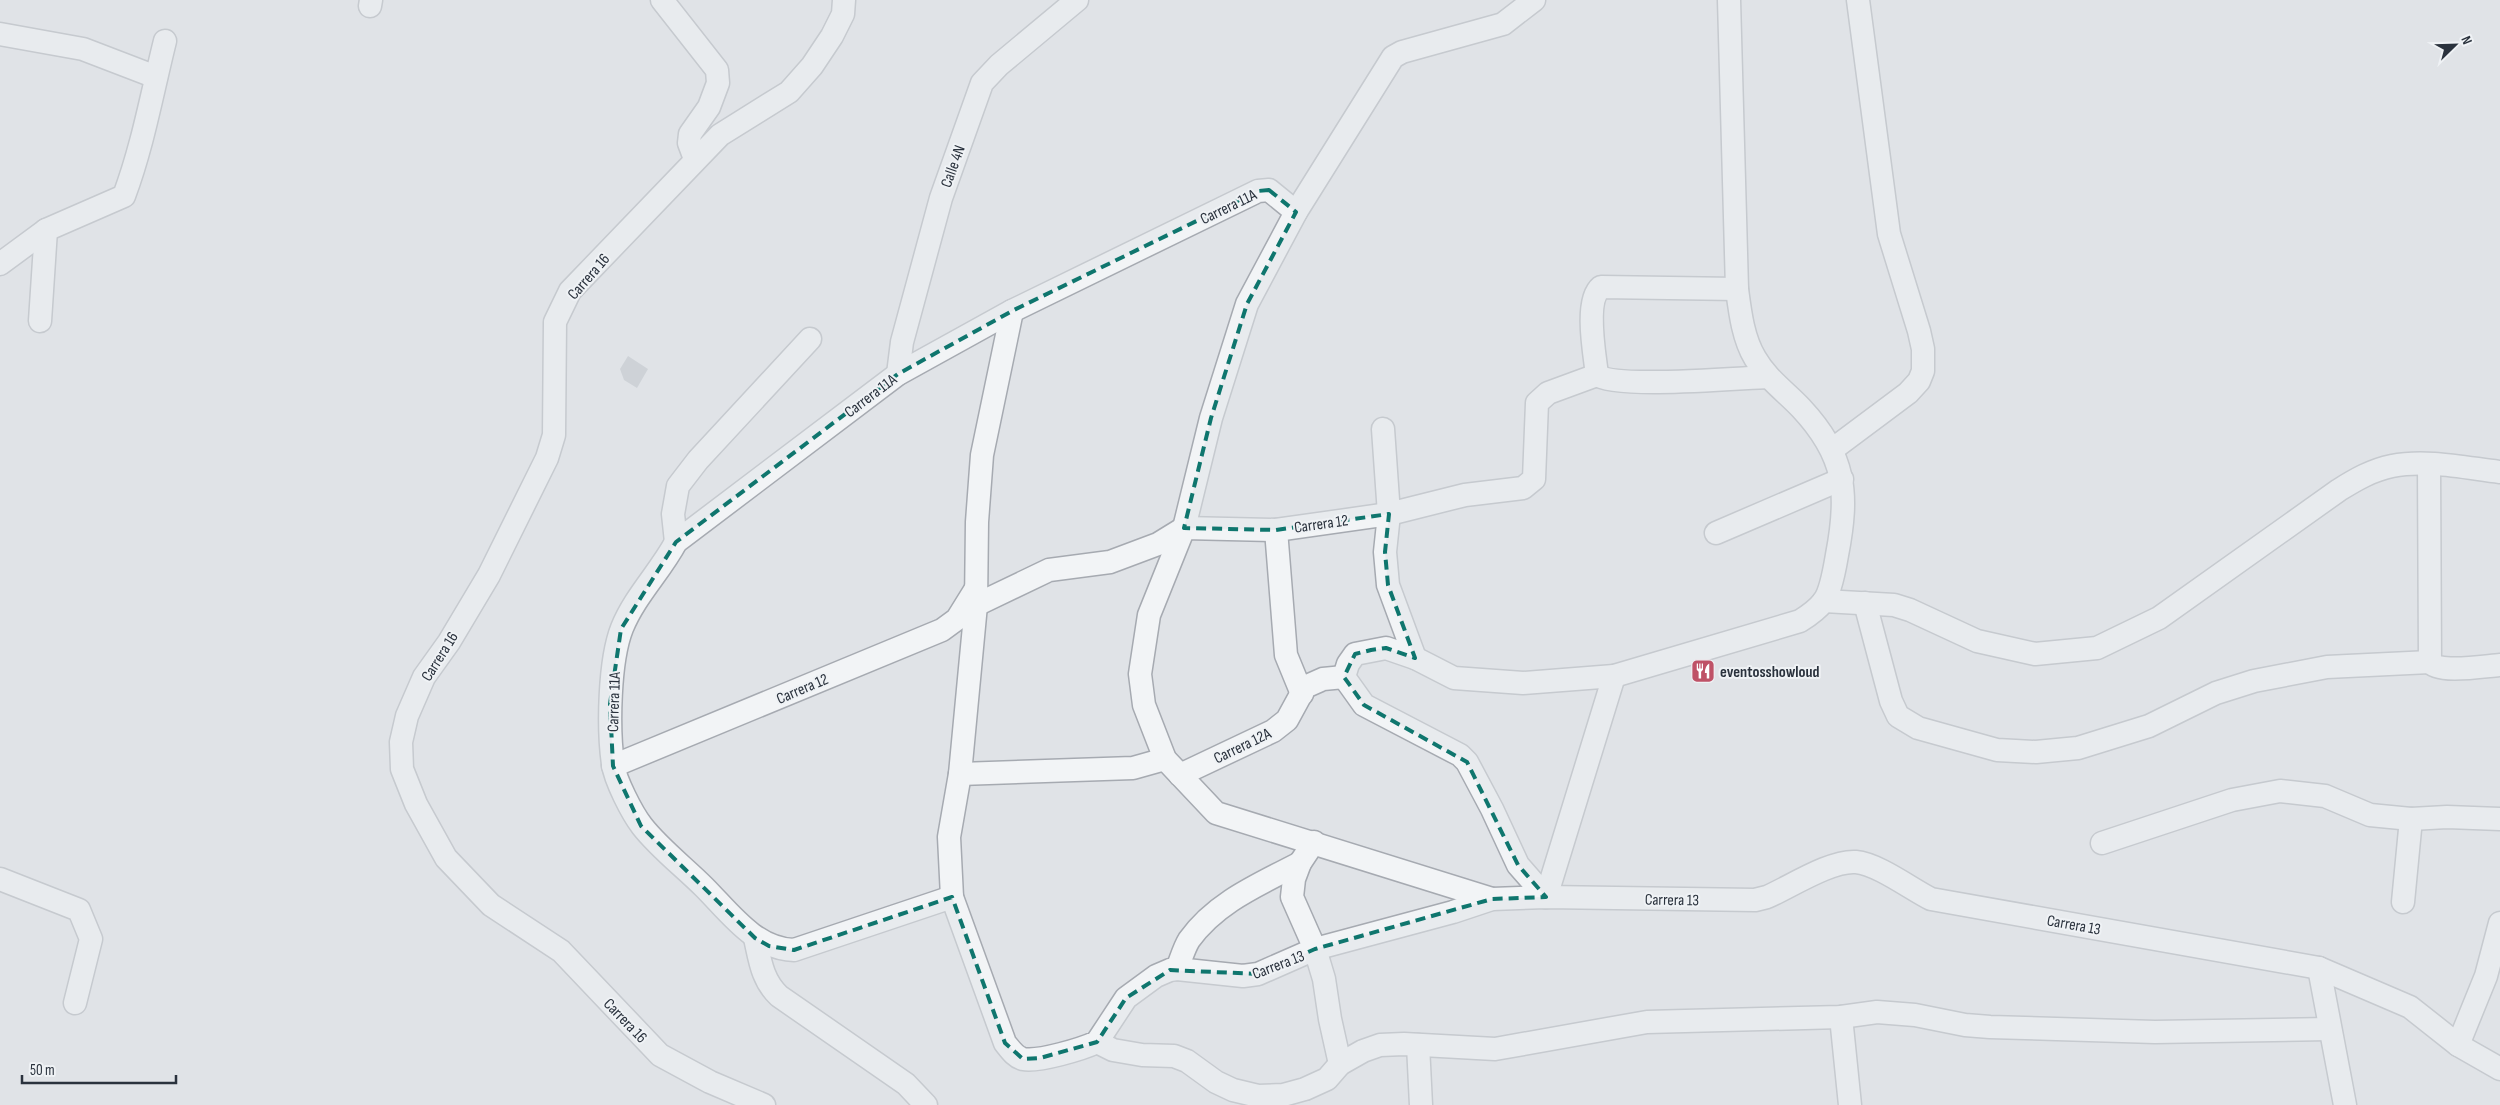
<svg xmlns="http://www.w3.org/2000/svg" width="2500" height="1105" viewBox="0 0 2500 1105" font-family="'Sofia Sans Condensed',sans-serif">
<rect width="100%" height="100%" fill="#e0e3e7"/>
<!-- building -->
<path fill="#b8bdc4" d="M628,356L648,369L637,388L624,380L620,369Z"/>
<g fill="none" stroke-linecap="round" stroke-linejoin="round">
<!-- minor casing -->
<g stroke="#a6aab1" stroke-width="25">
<g id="minor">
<path d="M662,0L717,70L718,83L709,107L690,134L689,143L695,159"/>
<path d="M370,6L371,0"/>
<path d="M0,34L83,49L156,77"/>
<path d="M0,264L46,230L124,196C143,145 152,93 165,41"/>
<path d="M1737,289L1601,287C1584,301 1595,356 1597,375C1615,389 1739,378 1768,377"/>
<path d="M1012,311L982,455L977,522L976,605L960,774L949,837L952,897L1005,1043C1010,1049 1015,1057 1023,1059C1039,1062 1082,1049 1097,1042L1126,998L1156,976L1170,970L1177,969L1243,976L1258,974L1315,949L1453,912L1492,899L1546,897L1755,900L1767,897C1790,887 1831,860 1856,862C1878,864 1911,889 1931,899L2319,968L2410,1007L2458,1045L2500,1069"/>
<path d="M40,321L46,230"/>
<path d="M898,374L902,342L941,198L982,83L999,65L1077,0"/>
<path d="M1383,429L1389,514L1385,552L1388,585L1415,658"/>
<path d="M1833,449L1908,393L1919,381L1923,371V349L1919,331L1889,234L1858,0"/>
<path d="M2429,465L2430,662C2438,674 2485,666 2500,665"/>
<path d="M1276,530L1286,655L1302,694"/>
<path d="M1716,533L1842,479"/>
<path d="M676,542L673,514L678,486L698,460L810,339"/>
<path d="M1824,601L1894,605L1910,610L1977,641L2035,654L2097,648L2159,618L2339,490C2355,480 2372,470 2392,466C2426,459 2466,468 2500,472"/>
<path d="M1865,603L1891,701L1898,716L1918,728L1997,750L2036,752L2078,748L2149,726L2216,693L2254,681L2327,667L2430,662"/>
<path d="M976,605L1049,570L1110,562L1158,544L1184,528L1276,530L1389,514L1465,495L1523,488L1534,479L1537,403L1548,393L1597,375"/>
<path d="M613,766L942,630L957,619L975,590"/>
<path d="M960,774L1133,768L1165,759"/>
<path d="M1180,775L1273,731L1287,720L1305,687L1323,679L1344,677"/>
<path d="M1314,842L1300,863L1294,879L1292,897L1315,949L1324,979L1330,1019L1340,1064"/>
<path d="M2102,843L2232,800L2280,791L2325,796L2370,815L2411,819L2447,817L2500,819"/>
<path d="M0,879L79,910L91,939L75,1003"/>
<path d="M952,897L794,950C755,949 730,913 704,887C684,867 659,848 642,826C632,813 615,780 613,764C608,729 609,661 622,628C635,596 660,572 676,542L898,374L1012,311L1258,191L1269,190L1296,212"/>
<path d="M1546,897L1518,865L1492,809L1467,762L1460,755L1364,705L1344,677L1348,664L1355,654L1386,648L1415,658L1454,678L1523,683L1614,676L1800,621C1808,616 1817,610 1823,602C1830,594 1835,567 1837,555C1849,493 1846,456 1801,408C1786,392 1767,379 1755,358C1743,338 1740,312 1737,289L1729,0"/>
<path d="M1546,897L1614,676"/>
<path d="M1492,899L1216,813L1165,759L1144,705L1140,674L1149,615L1184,528L1211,418L1247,304L1296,212L1393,57L1402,52L1503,24L1534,0"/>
<path d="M2403,902L2411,819"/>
<path d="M755,938C760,960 762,980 779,996L906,1084L926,1105"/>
<path d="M2319,968L2345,1105"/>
<path d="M1177,969C1181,959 1184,948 1189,940C1216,902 1260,884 1300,863"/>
<path d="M1841,1017L1850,1105"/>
<path d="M1097,1042L1113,1050L1142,1055L1174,1056L1187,1061L1216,1082L1233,1090L1258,1096L1283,1095L1305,1089L1327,1079L1340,1064L1363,1051L1380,1045L1404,1044L1495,1049L1647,1022L1841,1017L1877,1012L1915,1015L1965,1025L1990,1027L2155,1032L2329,1029"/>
<path d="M1418,1045L1421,1105"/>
<path d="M2458,1045L2486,976L2500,923"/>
<path d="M764,1105L710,1082L660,1055L561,951L491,905L446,858L416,804L402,769L401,742L407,716L424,677L449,642L489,575L547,458L554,435L555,322L570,291L720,135L789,92L812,66L832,36L843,14L844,0"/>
</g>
</g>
<!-- minor -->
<use href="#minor" stroke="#f2f4f6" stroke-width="22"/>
</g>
<!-- marked area -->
<path d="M0 0H2500V1105H0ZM1269,190L1296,212L1247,304L1211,418L1184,528L1276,530L1389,514L1385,552L1388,585L1415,658L1386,648L1371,650L1355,654L1344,677L1364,705L1467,762L1518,865L1546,897L1492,899L1315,949L1258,974L1170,970L1126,998L1097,1042L1040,1058L1023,1059L1005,1043L952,897L794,950L769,946L755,938L641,826L613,766L610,704L621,629L676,542L898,374L1012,311L1258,191Z" fill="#e0e3e7" fill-opacity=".55" fill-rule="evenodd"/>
<path fill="none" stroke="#0f766e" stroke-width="4" stroke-dasharray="10 6" stroke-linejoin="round" d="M1269,190L1296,212L1247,304L1211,418L1184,528L1276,530L1389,514L1385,552L1388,585L1415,658L1386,648L1371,650L1355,654L1344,677L1364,705L1467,762L1518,865L1546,897L1492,899L1315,949L1258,974L1170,970L1126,998L1097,1042L1040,1058L1023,1059L1005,1043L952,897L794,950L769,946L755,938L641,826L613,766L610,704L621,629L676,542L898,374L1012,311L1258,191Z"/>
<!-- icons -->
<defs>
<g id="restaurant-square" transform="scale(1.25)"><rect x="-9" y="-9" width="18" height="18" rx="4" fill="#bf5267" stroke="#eff2f5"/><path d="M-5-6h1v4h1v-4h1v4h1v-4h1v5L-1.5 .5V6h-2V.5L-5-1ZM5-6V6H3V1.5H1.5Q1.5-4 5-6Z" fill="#fff"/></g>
</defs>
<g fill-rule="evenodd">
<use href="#restaurant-square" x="1703" y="671"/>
</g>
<g text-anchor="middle" stroke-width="4" stroke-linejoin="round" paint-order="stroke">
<!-- street labels -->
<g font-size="16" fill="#2a323d" stroke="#eff2f5">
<text transform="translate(952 166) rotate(-70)" y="6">Calle 4N</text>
<text transform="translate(1228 206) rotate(-26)" y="6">Carrera 11A</text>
<text transform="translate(588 276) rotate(-49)" y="6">Carrera 16</text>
<text transform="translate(870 395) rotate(-37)" y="6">Carrera 11A</text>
<text transform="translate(1321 523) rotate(-8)" y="6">Carrera 12</text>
<text transform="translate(439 656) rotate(-58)" y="6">Carrera 16</text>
<text transform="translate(802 688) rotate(-23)" y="6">Carrera 12</text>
<text transform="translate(613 702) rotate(-88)" y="6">Carrera 11A</text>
<text transform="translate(1242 745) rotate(-26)" y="6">Carrera 12A</text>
<text transform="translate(1672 899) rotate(1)" y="6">Carrera 13</text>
<text transform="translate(2074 924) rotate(10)" y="6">Carrera 13</text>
<text transform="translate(1278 964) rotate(-21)" y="6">Carrera 13</text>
<text transform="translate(626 1020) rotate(46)" y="6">Carrera 16</text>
</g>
<!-- poi labels -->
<g font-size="16" font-weight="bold" fill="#2a323d" stroke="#eff2f5" text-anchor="start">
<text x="1720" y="677">eventosshowloud</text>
</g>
</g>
<!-- north arrow -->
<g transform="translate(2455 45) rotate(67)" stroke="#eff2f5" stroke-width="4" paint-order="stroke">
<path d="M0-4L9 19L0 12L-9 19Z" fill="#2a323d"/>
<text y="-8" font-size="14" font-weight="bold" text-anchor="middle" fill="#2a323d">N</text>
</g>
<!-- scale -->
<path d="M22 1075v8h154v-8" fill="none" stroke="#2a323d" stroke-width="2.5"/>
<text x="30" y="1075" font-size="15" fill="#2a323d" stroke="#eff2f5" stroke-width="4" paint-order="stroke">50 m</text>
</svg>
